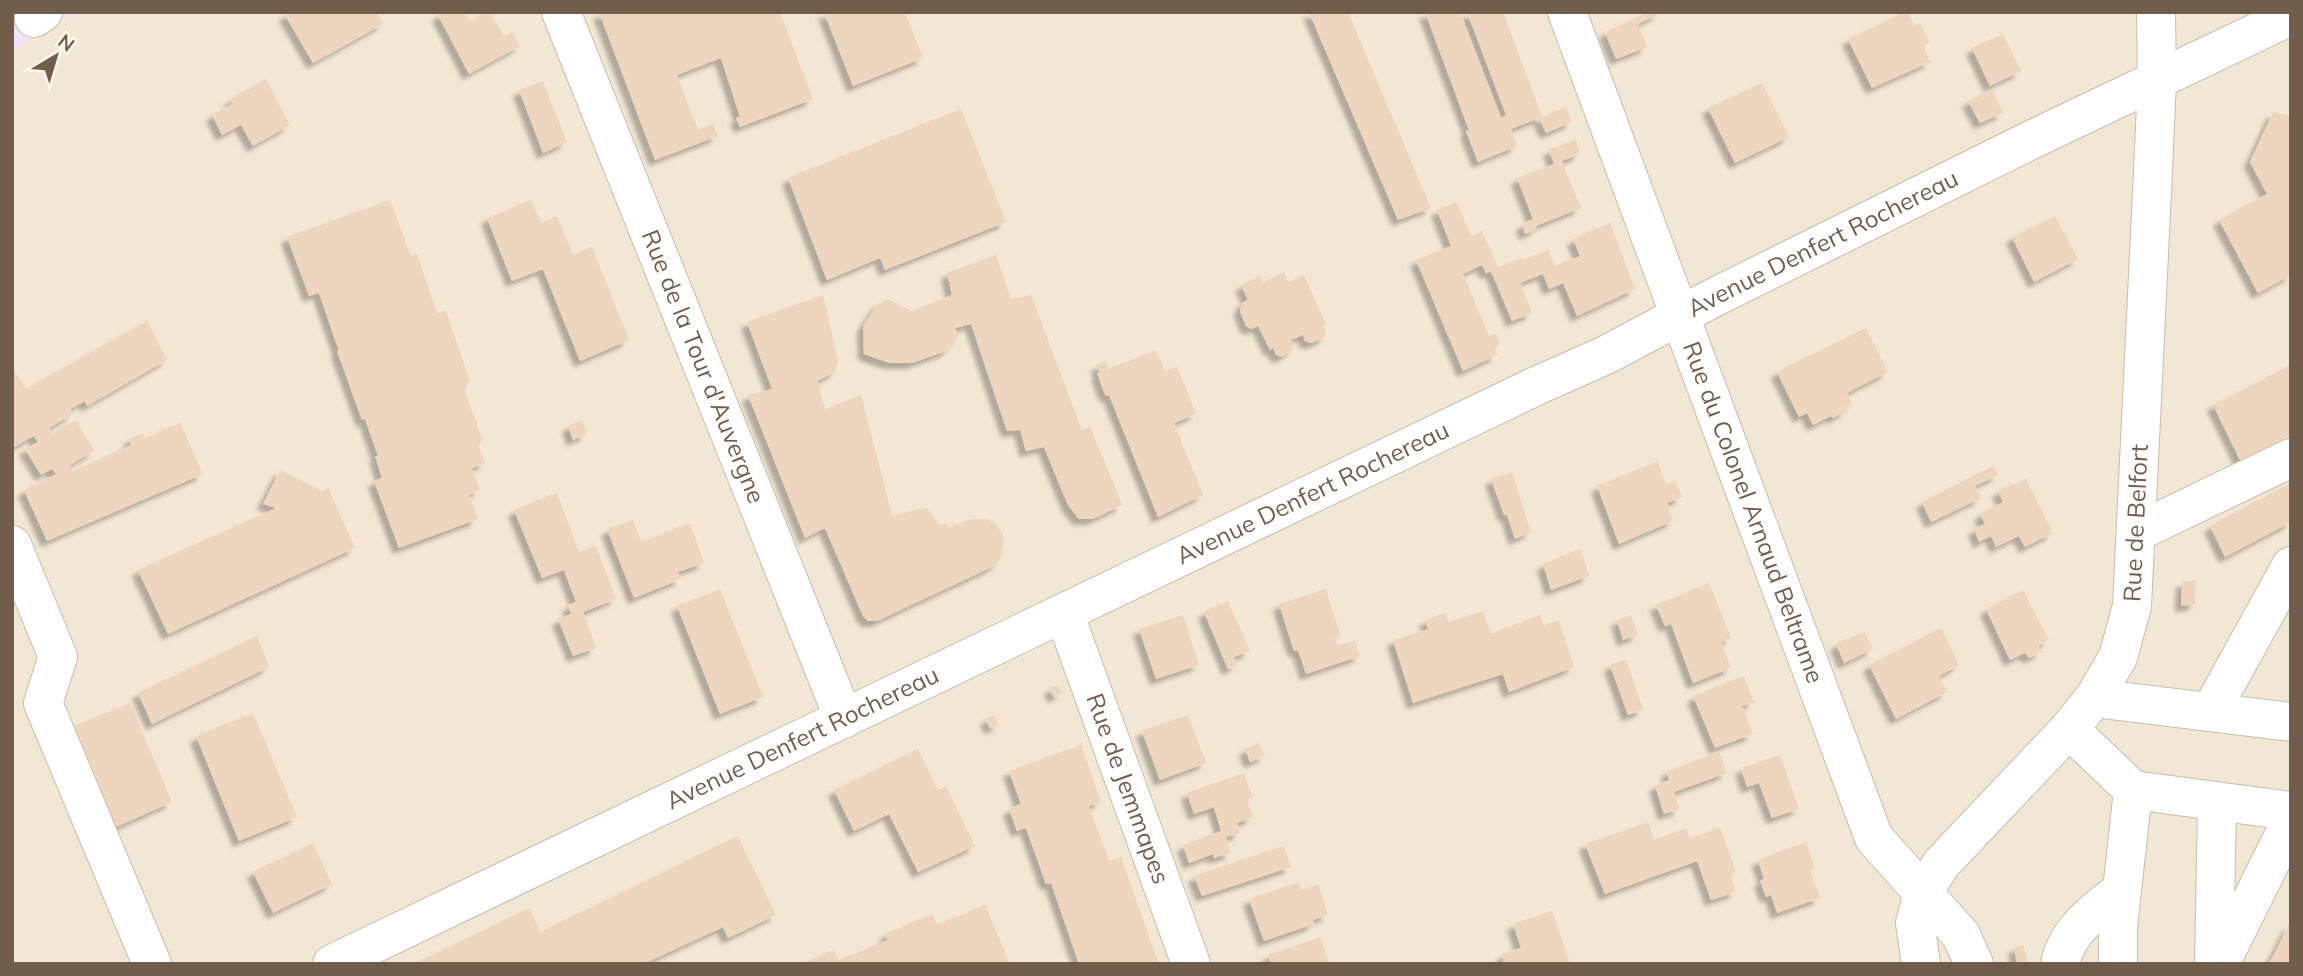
<svg xmlns="http://www.w3.org/2000/svg" width="2303" height="976" viewBox="0 0 2303 976" font-family="Mulish,sans-serif">
<defs>
<filter id="shadow"><feDropShadow dx="-6" dy="6" stdDeviation="2" flood-color="#0004"/></filter>
</defs>
<rect width="100%" height="100%" fill="#fbf4e5"/>
<!-- residential -->
<rect fill="#f2e6d4" x="12" y="12" width="2279" height="952"/>
<!-- education -->
<path fill="#f1e2f7" d="M12,12H76L12,51Z"/>
<!-- building -->
<g fill="#eed5be" filter="url(#shadow)">
<path d="M289,12H376L383,24L313,63L285,15Z"/>
<path d="M443,12H465L470,21L486,12H490L504,36L512,32L520,46L469,74L438,15Z"/>
<path d="M599,12H780L813,99L740,127L736,118L740,117L721,58L677,75L698,130L713,124L718,136L655,160Z"/>
<path d="M824,12H905L923,58L853,86Z"/>
<path d="M1309,12H1348L1431,208L1398,220Z"/>
<path d="M1425,12H1460L1501,118L1506,115L1467,12H1503L1542,117L1566,107L1572,122L1546,133L1539,118L1511,129L1517,146L1478,162L1466,131L1469,130Z"/>
<path d="M1648,12H1662L1638,24L1647,47L1616,59L1605,32Z"/>
<path d="M1905,12H1908L1914,25L1920,23L1929,42L1924,45L1930,62L1872,88L1848,39Z"/>
<path d="M2003,34L2021,71L1990,86L1972,48Z"/>
<path d="M266,79L290,125L253,146L241,125L222,135L212,115L232,104L230,100Z"/>
<path d="M543,81L567,142L543,153L519,90Z"/>
<path d="M1762,83L1789,137L1735,163L1708,108Z"/>
<path d="M1992,90L2003,113L1980,123L1968,101Z"/>
<path d="M961,109L1006,222L885,270L880,258L827,280L788,178Z"/>
<path d="M2273,112L2291,116V275L2258,293L2219,220L2267,194L2250,162Z"/>
<path d="M1576,139L1580,154L1562,161L1581,208L1536,226L1537,229L1525,234L1522,224L1533,219L1517,178L1554,164L1549,150Z"/>
<path d="M390,200L411,256L417,254L437,313L446,311L470,382L463,386L483,441L478,444L485,463L472,468L480,490L469,495L478,519L399,548L374,481L382,478L375,456H378L365,419L362,420L337,351H339L319,293L309,296L287,237Z"/>
<path d="M531,200L541,223L557,216L573,255L592,247L629,340L580,361L543,269L512,281L487,218Z"/>
<path d="M1457,202L1471,236L1482,231L1498,267L1522,258L1524,260L1548,250L1555,266L1580,256L1573,239L1610,223L1635,289L1577,316L1563,283L1549,289L1543,274L1520,283L1532,313L1512,321L1491,271L1486,273L1482,265L1463,274L1489,336L1496,334L1500,344L1493,347L1497,355L1463,371L1416,260L1451,246L1437,210Z"/>
<path d="M2055,216L2078,259L2034,282L2012,237Z"/>
<path d="M996,255L1011,299L1031,295L1082,430L1090,426L1122,505L1093,519H1079L1068,505L1044,447L1026,451L1020,430L1007,431L971,324L955,328L959,336L946,351L912,363H890L864,354L863,326L877,305L888,299L912,311L952,295L947,273Z"/>
<path d="M1284,272L1288,282L1304,275L1326,325L1322,326L1326,331L1324,338L1311,343L1305,341L1303,335L1291,340L1294,346L1292,350L1282,357L1276,355L1273,348L1270,350L1258,326L1251,329L1246,326L1240,311L1242,303L1248,300L1241,285L1260,276L1263,283Z"/>
<path d="M823,295L838,361L835,372L817,381L825,409L861,395L892,515L927,508L940,526L946,523L948,528L970,519H988L998,526L1004,537L1002,554L999,561L992,567L877,621H868L863,616L825,528L805,538L748,395L772,389L747,322Z"/>
<path d="M147,321L167,360L87,406L85,401L70,409L73,414L49,428L52,434L76,420L94,451L70,465L73,471L131,445L129,439L143,433L145,438L180,423L203,474L47,541L24,490L56,474L52,469L41,475L25,449L38,442L34,436L12,448V367L26,389Z"/>
<path d="M1866,328L1888,372L1847,393L1852,404L1845,408L1846,411L1833,418L1831,416L1813,425L1807,413L1799,417L1777,372Z"/>
<path d="M1156,350L1165,371L1177,367L1196,414L1174,423L1203,495L1158,517L1109,395L1106,396L1102,387L1097,373H1100L1096,365L1105,362L1108,369Z"/>
<path d="M2291,365V436L2241,462L2213,405Z"/>
<path d="M582,420L587,434L573,440L568,426Z"/>
<path d="M1658,461L1666,485L1675,481L1682,497L1667,503L1673,521L1619,544L1597,486Z"/>
<path d="M1993,466L1998,475L1975,486L1981,498L1931,522L1922,502Z"/>
<path d="M280,470L322,491L328,488L355,548L168,634L138,570L276,508L263,504Z"/>
<path d="M1512,472L1531,532L1515,539L1507,515H1504L1491,479Z"/>
<path d="M2026,479L2053,533L2025,547L2019,536L1996,547L1991,536L1979,542L1974,529L1985,524L1980,514L2003,502L1998,491Z"/>
<path d="M2291,483V522L2225,557L2210,526Z"/>
<path d="M557,493L579,552L596,546L616,599L583,612L596,648L573,656L558,619L571,614L568,605L576,602L564,570L542,578L514,510Z"/>
<path d="M633,520L641,542L690,523L704,563L678,572L681,579L634,598L607,529Z"/>
<path d="M1581,549L1589,576L1551,590L1543,564Z"/>
<path d="M2182,581H2196L2195,604L2181,606Z"/>
<path d="M1709,583L1731,638L1721,642L1731,668L1693,683L1671,624L1665,626L1656,605Z"/>
<path d="M720,589L763,697L720,714L677,606Z"/>
<path d="M1326,589L1340,635L1335,637L1337,646L1355,641L1360,656L1306,674L1298,650L1294,651L1279,604Z"/>
<path d="M2023,590L2049,640L2038,646L2041,652L2029,658L2025,653L2010,660L1986,609Z"/>
<path d="M1228,601L1250,651L1234,657L1237,665L1228,669L1204,612Z"/>
<path d="M1483,611L1491,634L1540,615L1544,626L1559,620L1574,667L1509,692L1503,674L1413,703L1393,640L1428,629L1425,620L1446,613L1448,622Z"/>
<path d="M1183,615L1199,665L1156,679L1139,629Z"/>
<path d="M1631,615L1638,635L1623,640L1617,620Z"/>
<path d="M1941,628L1959,665L1939,676L1947,692L1896,719L1869,665Z"/>
<path d="M1864,632L1873,649L1844,663L1836,644Z"/>
<path d="M257,636L269,667L152,724L138,693Z"/>
<path d="M1626,659L1643,710L1628,715L1610,665Z"/>
<path d="M1744,676L1754,702L1742,706L1753,734L1715,748L1693,696Z"/>
<path d="M1057,685L1062,693L1054,697L1050,688Z"/>
<path d="M130,703L172,802L114,828L72,727Z"/>
<path d="M253,713L297,817L239,841L196,736Z"/>
<path d="M994,715L999,725L990,728L986,719Z"/>
<path d="M1188,715L1206,763L1160,780L1142,731Z"/>
<path d="M1259,743L1265,756L1250,762L1245,749Z"/>
<path d="M1081,745L1101,802L1089,806L1109,861L1121,857L1159,964H1079L1051,883L1046,884L1026,828L1017,831L1009,809L1021,804L1009,771Z"/>
<path d="M918,749L938,790L946,786L975,846L918,872L889,814L854,831L834,790Z"/>
<path d="M1719,752L1727,773L1674,792L1680,809L1664,814L1655,785L1669,780L1667,771Z"/>
<path d="M1780,755L1799,809L1772,818L1759,783L1747,787L1741,768Z"/>
<path d="M1244,773L1253,798L1247,800L1253,817L1237,823L1240,833L1226,837L1231,853L1214,858L1213,854L1189,863L1183,845L1221,831L1214,807L1194,814L1187,793Z"/>
<path d="M1648,822L1654,840L1686,828L1690,839L1720,827L1736,872L1730,874L1736,892L1711,900L1697,861L1605,894L1585,844Z"/>
<path d="M738,836L776,915L728,938L723,927L643,964H413L530,908L540,932Z"/>
<path d="M1806,842L1815,869L1810,871L1820,898L1777,913L1771,895L1766,897L1760,881L1764,879L1758,860Z"/>
<path d="M313,843L332,884L273,913L253,872Z"/>
<path d="M1284,846L1291,867L1202,896L1194,876Z"/>
<path d="M1299,882L1301,890L1318,884L1328,915L1313,920L1314,924L1264,941L1249,899Z"/>
<path d="M985,905L1010,964H801L834,950L839,960L888,940L885,934L932,914L937,925Z"/>
<path d="M1552,911L1570,964H1498L1504,961L1502,954L1521,948L1513,924Z"/>
<path d="M2291,921V964H2269Z"/>
<path d="M1320,937L1330,964H1271L1268,955Z"/>
<path d="M2024,945L2027,964H2017L2014,947Z"/>
</g>
<g fill="none" stroke-linecap="round" stroke-linejoin="round">
<!-- minor casing -->
<g stroke="#cbbcac" stroke-width="40">
<g id="minor">
<path id="s1" d="M561,12L844,719"/>
<path id="s2" d="M1567,12L1874,838L1961,935L1974,964"/>
<path d="M34,18L43,12"/>
<path d="M2137,532L2291,458"/>
<path d="M12,545L58,657L43,703L152,964"/>
<path id="s3" d="M1064,613L1191,964"/>
<path d="M2094,698L2291,722"/>
<path d="M2211,711L2291,566"/>
<path d="M2069,729L2133,790L2118,927V964"/>
<path d="M2133,790L2291,811"/>
<path id="s4" d="M332,964L1536,386L1606,355L1715,297L2033,139L2291,16"/>
<path id="s5" d="M1921,964L1915,923L1923,893L1941,864L2069,729L2094,698L2118,657L2132,606L2153,171L2157,81L2156,12"/>
<path d="M2060,964C2067,930 2096,910 2122,890"/>
<path d="M2214,964L2217,801"/>
<path d="M2220,964L2291,821"/>
</g>
</g>
<!-- minor -->
<use href="#minor" stroke="#fff" stroke-width="38"/>
</g>
<g text-anchor="middle" stroke-width="7" stroke-linejoin="round" paint-order="stroke">
<!-- street labels -->
<g font-size="24" fill="#715d4c" stroke="#fef8eb">
<text dy="8" stroke="none"><textPath href="#s4" startOffset="1656">Avenue Denfert Rochereau</textPath></text>
<text dy="8" stroke="none"><textPath href="#s1" startOffset="382">Rue de la Tour d'Auvergne</textPath></text>
<text dy="8" stroke="none"><textPath href="#s4" startOffset="1088">Avenue Denfert Rochereau</textPath></text>
<text dy="8" stroke="none"><textPath href="#s2" startOffset="534">Rue du Colonel Arnaud Beltrame</textPath></text>
<text dy="8" stroke="none"><textPath href="#s5" startOffset="516">Rue de Belfort</textPath></text>
<text dy="8" stroke="none"><textPath href="#s4" startOffset="522">Avenue Denfert Rochereau</textPath></text>
<text dy="8" stroke="none"><textPath href="#s3" startOffset="187">Rue de Jemmapes</textPath></text>
</g>
</g>
<!-- border -->
<rect width="2303" height="976" fill="none" stroke="#715d4c" stroke-width="28"/>
<!-- north arrow -->
<g transform="translate(56 56) rotate(38)" stroke="#fef8eb" stroke-width="5" paint-order="stroke">
<path d="M0-5L12 26L0 18L-12 26Z" fill="#715d4c"/>
<text y="-10" font-size="19" font-weight="bold" text-anchor="middle" fill="#715d4c">N</text>
</g>
</svg>
